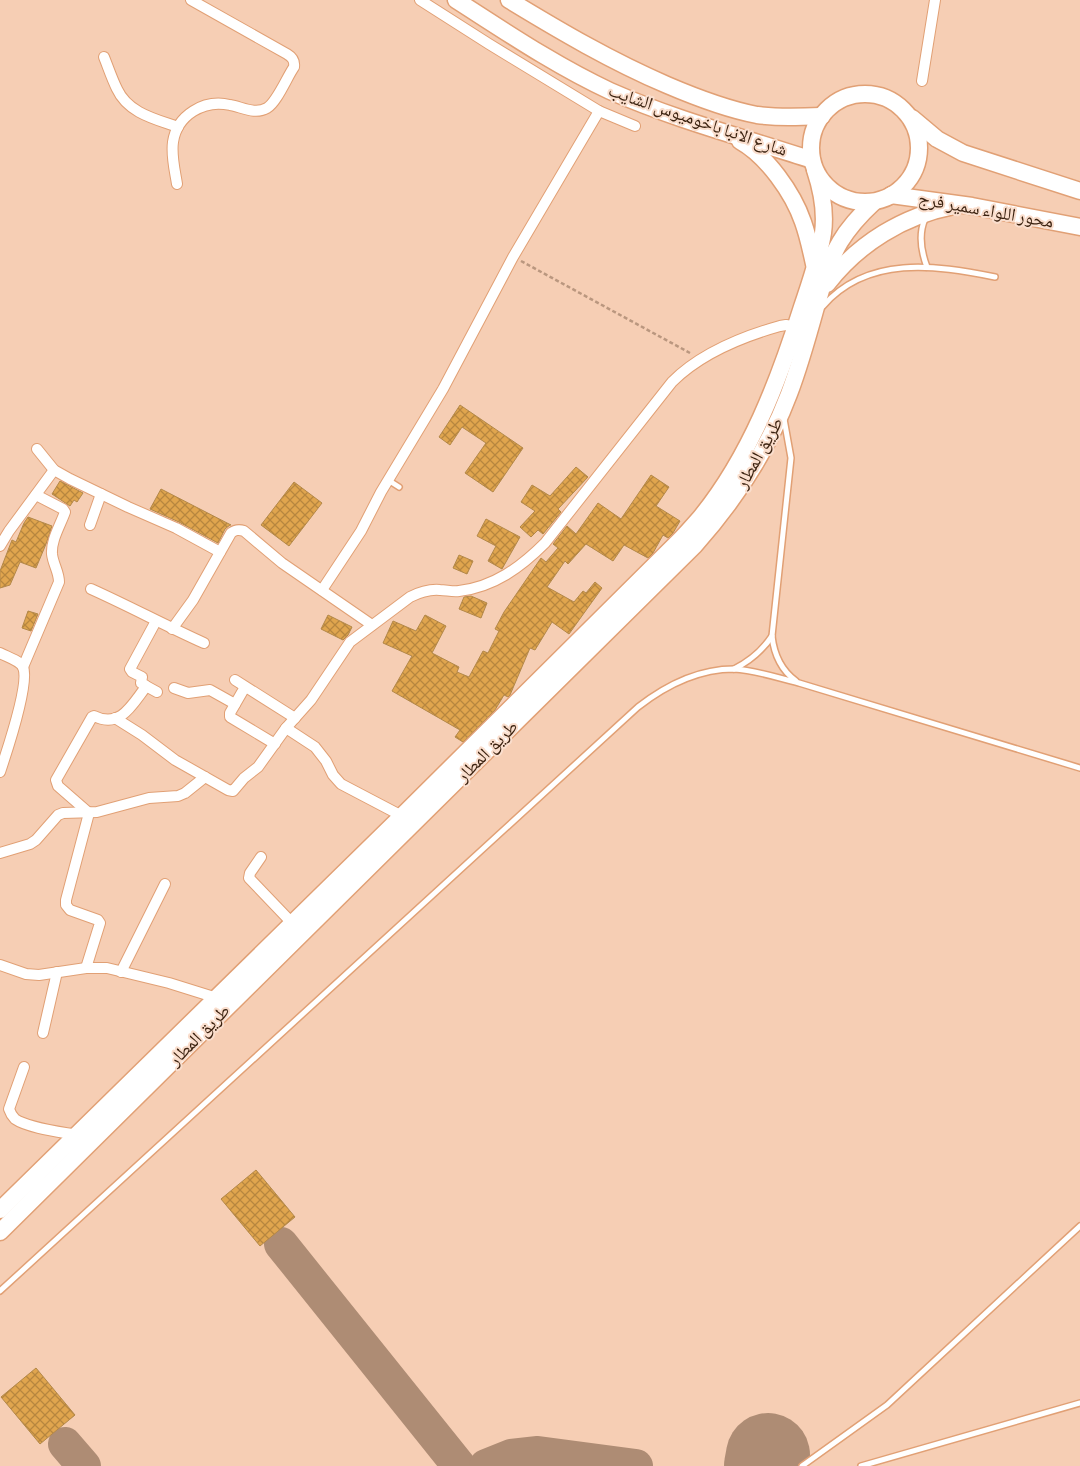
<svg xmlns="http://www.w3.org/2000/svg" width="1080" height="1466" viewBox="0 0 1080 1466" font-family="'Alegreya Sans','Noto Naskh Arabic',sans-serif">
<defs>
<pattern id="building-cross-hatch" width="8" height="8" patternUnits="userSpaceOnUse" patternTransform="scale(1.25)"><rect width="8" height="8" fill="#e0a54e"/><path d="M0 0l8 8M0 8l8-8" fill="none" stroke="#b7863f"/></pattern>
</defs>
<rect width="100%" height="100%" fill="#f6ceb4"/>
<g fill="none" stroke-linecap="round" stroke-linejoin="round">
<!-- taxiway -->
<g stroke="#ae8c74" stroke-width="34">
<path d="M281,1244L459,1466"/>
<path d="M65,1444L84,1466"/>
<path d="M486,1466L511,1456L538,1453L636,1466"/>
</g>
<!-- runway -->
<path stroke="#ae8c74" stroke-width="84" d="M766,1466L768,1455"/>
</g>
<!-- building -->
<g fill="url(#building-cross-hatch)" stroke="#b38849">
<path d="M460,405L523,448L493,492L465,473L486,443L462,427L450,445L439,437Z"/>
<path d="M576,467L588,477L558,509L561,512L543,534L538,530L531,537L520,527L535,511L521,502L532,485L550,496Z"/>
<path d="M651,475L669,487L656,506L680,521L673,533L668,538L663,535L653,553L648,558L624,545L613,561L586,544L568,564L565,561L547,587L574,602L583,591L586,593L595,582L602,588L569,634L552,622L535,650L530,648L510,695L508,697L504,695L495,710L463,742L455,737L460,730L392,691L412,656L383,643L393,621L416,631L425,615L446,626L432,653L459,667L457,672L469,677L483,651L488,653L499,631L495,629L504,612L541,558L546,562L558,548L553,544L567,526L576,534L598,503L621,519Z"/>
<path d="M60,481L83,493L77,502L74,500L70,506L52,494Z"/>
<path d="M294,482L322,503L289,546L261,525Z"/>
<path d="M161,489L231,525H230L225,529L218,543L179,522L150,509Z"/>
<path d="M28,517L52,526L46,544L36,568L20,562L10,585L0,588V571L12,540L16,542L24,523Z"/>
<path d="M486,519L520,537L502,569L488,561L496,546L477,536Z"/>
<path d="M459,555L473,561L467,574L453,568Z"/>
<path d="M471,596L487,603L481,618L459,609L464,597Z"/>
<path d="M28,611L38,614L31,631L22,628Z"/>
<path d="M328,615L352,627L348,635L343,640L321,629Z"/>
<path d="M256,1170L295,1217L260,1246L221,1199Z"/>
<path d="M36,1368L75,1415L40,1444L1,1397Z"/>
</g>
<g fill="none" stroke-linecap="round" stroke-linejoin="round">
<!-- service casing -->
<g stroke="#e1a075" stroke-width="8">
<g id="service">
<path d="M925,219C918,235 921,251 927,267"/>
<path d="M823,306C868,255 935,265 995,277"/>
<path d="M784,419L791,458L772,636C774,654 781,670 796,681"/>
<path d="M388,480L399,487"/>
<path d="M734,669C750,661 762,651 772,636"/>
<path d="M0,1291L638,707C665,686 698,669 734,669C755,670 778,678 799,683L1080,768"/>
<path d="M802,1466L887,1405L1080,1226"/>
<path d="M861,1466L1080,1403"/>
</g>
</g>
<!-- minor casing -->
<g stroke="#e1a075" stroke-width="12">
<g id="minor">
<path d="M420,0L489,44L599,111L635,126"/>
<path d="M104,57C108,67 112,79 117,89C128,113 155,119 178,127"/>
<path d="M922,81L935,0"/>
<path d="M177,184C175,171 171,156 173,142C177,115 204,99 230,105C242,107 255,115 267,108C277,102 287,77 294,67C295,60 292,57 287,54L191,0"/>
<path d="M37,449L54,470L70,479L128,507L176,528L220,552"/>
<path d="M90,525L101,494"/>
<path d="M0,546L9,531L54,470"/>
<path d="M91,589C129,606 166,626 204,643"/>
<path d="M322,590L361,531L381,492L443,389L513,257L599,111"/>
<path d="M172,629L193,600L231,533C235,530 238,529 244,531L282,563L372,625"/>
<path d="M0,653C7,657 19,660 23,667C30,683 6,754 0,772"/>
<path d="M23,667L59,582C59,572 53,564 52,554C51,540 60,526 65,512L63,509L36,495"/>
<path d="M235,680L295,718"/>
<path d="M146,686L157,692"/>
<path d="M245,687L230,713V717L275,744"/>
<path d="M174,688L188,693L210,690L235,704"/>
<path d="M115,718L142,735L175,760L228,790L233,791L244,778L258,767L286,728L311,700L350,642L410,597C420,592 429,589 440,590C446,590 453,592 459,591C494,587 521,567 545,543L672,382C701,353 741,337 780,326L786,325L796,327"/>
<path d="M286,728L315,747L326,761L333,775L341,784L402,816"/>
<path d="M0,853L30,844L36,840L58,815L63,813L97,812L149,798L178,796L185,793L205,777"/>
<path d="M261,857L250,873L249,878L293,924"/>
<path d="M0,965L26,974L39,975L86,968H107L169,983L217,998"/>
<path d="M86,968L100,923L98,920L70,910L66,905V900L89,813L58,786L56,780L92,717L94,716C120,729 132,705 145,688V685L141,683L142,677L132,672L130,669L156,621"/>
<path d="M121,972L165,884"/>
<path d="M43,1033L57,972"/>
<path d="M24,1067L9,1109C10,1112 12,1116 15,1119C28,1128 61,1132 77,1135"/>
</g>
</g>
<!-- primary casing -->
<g stroke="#e1a075" stroke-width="19">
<g id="primary">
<path d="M456,0C506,32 556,66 610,91C676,120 745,138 812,160"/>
<path d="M509,0C560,31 611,61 667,85C695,97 726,109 757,115C779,118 800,117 822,116"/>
<circle cx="865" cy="148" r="54"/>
<path d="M912,118L937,139L963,153L1080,191"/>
<path d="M740,141C767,156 793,193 803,222C808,236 811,250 814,264"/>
<path d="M891,195L972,206L1080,227"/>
<path d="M827,284C859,243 903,216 954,206"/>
<path d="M0,1210L402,816L677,543C685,535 693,526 700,518C750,457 779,380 802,307C810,283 819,258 823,233C826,211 822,191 815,170"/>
<path d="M0,1232L695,545C734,501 768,450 789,394C800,365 808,336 816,307C823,285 828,262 840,242C849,227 861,214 874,202"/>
</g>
</g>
<!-- path -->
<path stroke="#ba977f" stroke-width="2.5" stroke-dasharray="4 2.5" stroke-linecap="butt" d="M521,261L690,353"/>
<!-- service -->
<use href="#service" stroke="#fff" stroke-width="5"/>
<!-- minor -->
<use href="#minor" stroke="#fff" stroke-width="10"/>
<!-- primary -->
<use href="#primary" stroke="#fff" stroke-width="16"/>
</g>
<g text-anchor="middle" stroke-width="4" stroke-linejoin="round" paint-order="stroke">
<!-- street labels -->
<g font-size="18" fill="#3b2210" stroke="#fadecd">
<text transform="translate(698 120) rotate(19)" y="6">شارع الانبا باخوميوس الشايب</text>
<text transform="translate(986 210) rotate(10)" y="6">محور اللواء سمير فرج</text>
<text transform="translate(759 453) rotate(-61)" y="6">طريق المطار</text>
<text transform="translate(487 751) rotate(-45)" y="6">طريق المطار</text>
<text transform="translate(199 1035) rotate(-45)" y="6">طريق المطار</text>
</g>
</g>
</svg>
